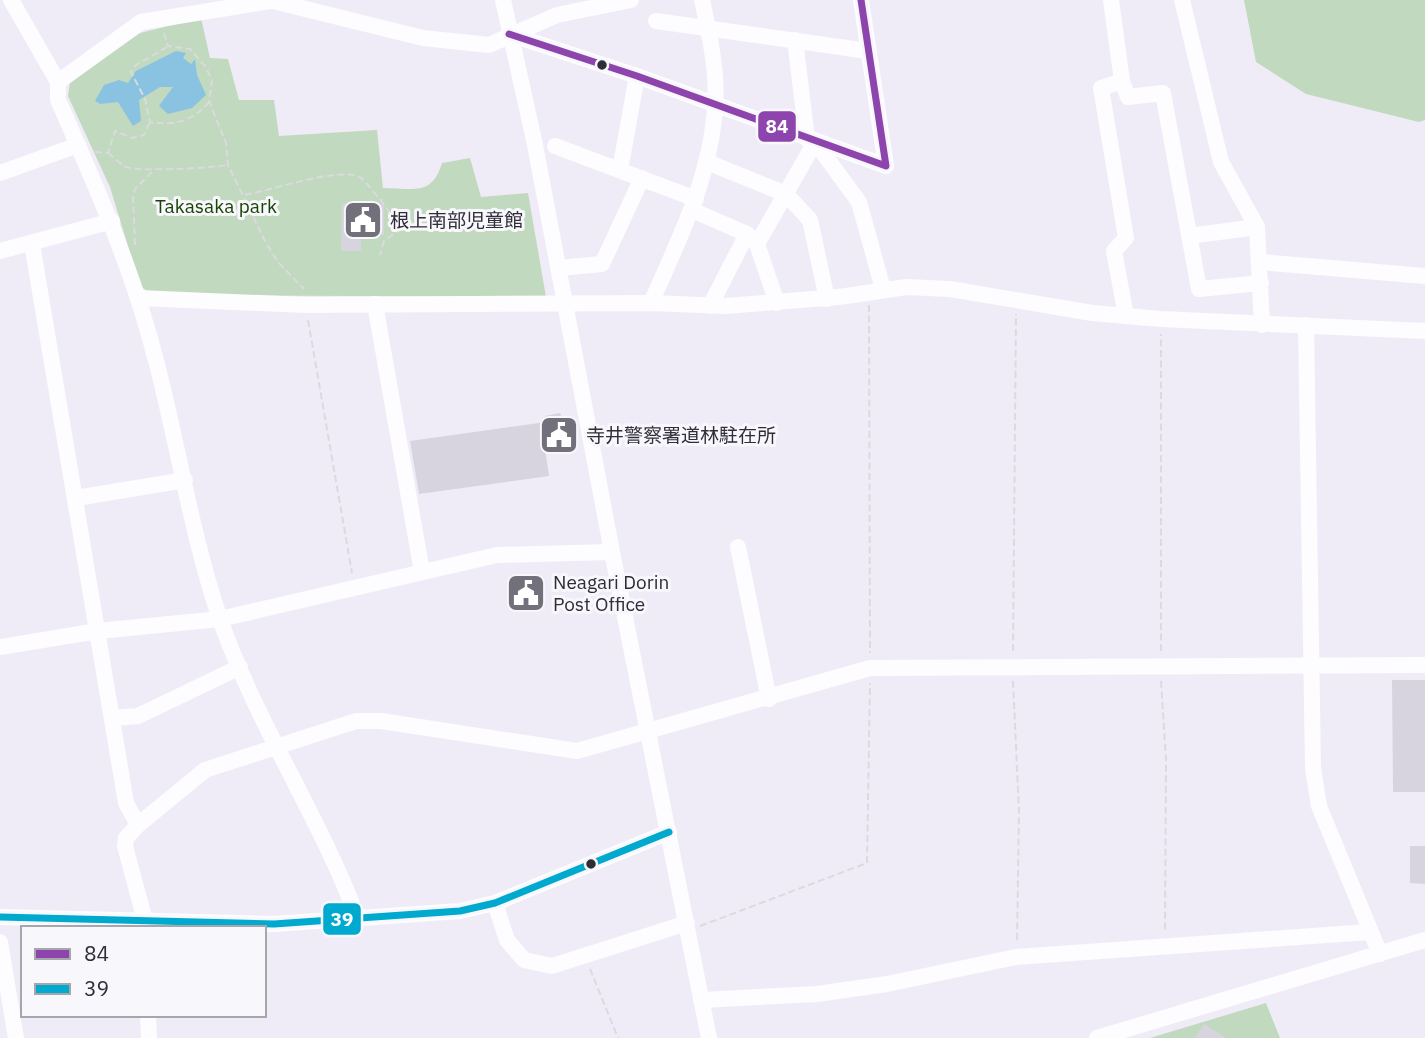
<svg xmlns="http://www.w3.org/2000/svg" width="1425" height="1038" viewBox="0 0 1425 1038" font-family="'IBM Plex Sans','Noto Sans JP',sans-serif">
<rect width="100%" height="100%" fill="#efecf8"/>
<!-- green -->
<g fill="#c1d9be">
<path d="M1244,0H1425V120L1419,122L1306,94L1256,62Z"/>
<path d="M201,18L210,58L228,59L239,100H274L279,136L377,130L383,188C412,188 432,197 442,163L470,158L481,197L528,193L546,297L153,295L140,286L110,187L68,96L70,82L140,33Z"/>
<path d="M1266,1003L1280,1038H1150Z"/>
</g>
<!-- water -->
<path fill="#8ac3e2" d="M176,51L186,53L183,58L191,64L195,59L197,75L206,95L192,108L168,114L159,106L173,87H160L139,100L141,121L133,126L118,102L100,104L95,101L104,85L119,80L128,83L136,71Z"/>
<!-- building -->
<g fill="#d7d4df">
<path d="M342,204H384V235H361V251H341Z"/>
<path d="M560,413L570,440L564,441L565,446L545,449L549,476L419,494L410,441L546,422L545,416Z"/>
<path d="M1392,680H1425V792H1393Z"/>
<path d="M1410,846H1425V884L1410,883Z"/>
<path d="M1204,1024L1226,1038H1195Z"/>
</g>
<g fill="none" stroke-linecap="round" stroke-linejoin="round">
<!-- path -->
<g stroke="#dbdade" stroke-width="2" stroke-dasharray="7 3.5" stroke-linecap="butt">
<path d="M164,33L168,46L190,49L205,66L212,80L209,101L226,143L228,165L266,243L278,262L304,289"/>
<path d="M167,47L136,65L131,72L145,99L150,122C175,126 193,121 209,102"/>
<path d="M95,152L108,153L115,131L132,138L144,135L150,122"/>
<path d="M108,153C114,157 120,164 126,167C135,172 215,168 226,165"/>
<path d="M245,195C268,191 344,165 361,178C367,183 373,192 379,198C387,208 394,217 397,231L384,241L380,255"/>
<path d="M135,245L133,196L135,189L152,172"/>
<path d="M869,305L870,653"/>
<path d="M308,320L352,573"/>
<path d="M1013,651L1016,314"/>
<path d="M1161,651V334"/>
<path d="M1013,681L1019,812L1017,942"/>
<path d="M1161,681L1166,760L1165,931"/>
<path d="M700,926L867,863L870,683"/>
<path d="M590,969L618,1038"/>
</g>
<!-- minor -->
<g stroke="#fdfcfe" stroke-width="16">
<path d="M11,0L58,82V100C95,184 132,267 155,357C178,443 191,534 220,619C256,723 319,815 357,917"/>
<path d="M269,0L423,38L489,45L557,15L631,0"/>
<path d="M503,0L535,145L612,552L709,1038"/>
<path d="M1111,0L1122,81L1128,97L1163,93L1199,289L1261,283"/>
<path d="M1182,0L1221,162L1257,227L1262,325"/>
<path d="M656,21L868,51"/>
<path d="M509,34L637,76L886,166L861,0"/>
<path d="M795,40L807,139"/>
<path d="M1122,81L1101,88L1126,238L1114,251L1126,316"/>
<path d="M58,82L141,22L270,1"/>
<path d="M555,146L696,199"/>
<path d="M707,162L786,194L810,220L827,299"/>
<path d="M620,170L637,76"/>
<path d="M0,173L78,145"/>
<path d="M692,210L747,234L753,240"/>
<path d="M1189,236L1257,227"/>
<path d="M32,244L126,803L138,825"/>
<path d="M0,251L112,221"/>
<path d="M1260,262L1425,276"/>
<path d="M559,268L602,264L642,178"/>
<path d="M139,298L305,305L651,303L725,306L839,297L906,287L950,289L1092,313L1161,319L1425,331"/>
<path d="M651,303C679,239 711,177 715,106C718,72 709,33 702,0"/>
<path d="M777,303L757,244L815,142L859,202L883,289"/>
<path d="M375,304L422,572"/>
<path d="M710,306L747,234"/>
<path d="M1306,325L1313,768L1319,806L1380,954"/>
<path d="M76,498L185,480"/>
<path d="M738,547L769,699"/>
<path d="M0,647L98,631L220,619L497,555L612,552"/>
<path d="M112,718L138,716L240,667"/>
<path d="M495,903L507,940L524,960L552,966L687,923"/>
<path d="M0,917L274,924L460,911L495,903L669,832"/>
<path d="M147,928L125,846L126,838L138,825L205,770L356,721H381L577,751L870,668L1425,665"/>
<path d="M0,942L16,1038"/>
<path d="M701,1000L817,994L887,984L1016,957L1369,932"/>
<path d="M148,1015L149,1038"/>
<path d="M1097,1038L1425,940"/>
</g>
<!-- bus-1 casing -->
<g stroke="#f8f7fc" stroke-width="12">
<path id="bus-1" d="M509,34L637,76L886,166L861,0"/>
</g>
<!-- bus-2 casing -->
<g stroke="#f8f7fc" stroke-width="12">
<path id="bus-2" d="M0,917L274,924L460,911L495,903L669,832"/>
</g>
<!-- bus-1 -->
<use href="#bus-1" stroke="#8e44ad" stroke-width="7"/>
<!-- bus-2 -->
<use href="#bus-2" stroke="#00a9ce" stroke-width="7"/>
</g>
<!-- icons -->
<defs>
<g id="civic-square" transform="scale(2.0125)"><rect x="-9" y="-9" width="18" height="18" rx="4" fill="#72707b" stroke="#f8f7fc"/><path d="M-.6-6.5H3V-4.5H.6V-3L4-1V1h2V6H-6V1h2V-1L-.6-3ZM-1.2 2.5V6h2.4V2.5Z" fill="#fff"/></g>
</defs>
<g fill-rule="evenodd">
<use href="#civic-square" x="363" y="220"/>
<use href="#civic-square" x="559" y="435"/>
<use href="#civic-square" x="526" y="593"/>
</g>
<!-- markers -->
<g fill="#2f2d37" stroke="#f8f7fc" stroke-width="2.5">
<circle cx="602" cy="65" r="6"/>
<circle cx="591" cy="864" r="6"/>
</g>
<g text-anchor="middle" stroke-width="6" stroke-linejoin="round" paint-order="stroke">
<!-- park labels -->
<g font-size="19" fill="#194504" stroke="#f8f7fc">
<text x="216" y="213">Takasaka park</text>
</g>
<!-- poi labels -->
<g font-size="19" fill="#2f2d37" stroke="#f8f7fc" text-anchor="start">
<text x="390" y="227">根上南部児童館</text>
<text x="586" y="442">寺井警察署道林駐在所</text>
<text x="553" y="589">Neagari Dorin<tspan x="553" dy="22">Post Office</tspan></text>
</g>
</g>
<g stroke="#f8f7fc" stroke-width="2.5">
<rect x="757" y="110" width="40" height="33" rx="7" fill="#8e44ad"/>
<rect x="322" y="902" width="40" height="34" rx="7" fill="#00a9ce"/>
</g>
<g font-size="19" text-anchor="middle" font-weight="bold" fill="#fff">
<text x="777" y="133">84</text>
<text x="342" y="926">39</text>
</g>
<!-- legend -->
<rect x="21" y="926" width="245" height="91" fill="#f8f7fc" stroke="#a8a6ad" stroke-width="2"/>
<rect x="35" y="949" width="35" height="10" fill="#8e44ad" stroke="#a8a6ad" stroke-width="2"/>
<text x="84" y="961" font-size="21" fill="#2f2d37">84</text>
<rect x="35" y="984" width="35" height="10" fill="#00a9ce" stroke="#a8a6ad" stroke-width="2"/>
<text x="84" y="996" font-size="21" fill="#2f2d37">39</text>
</svg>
